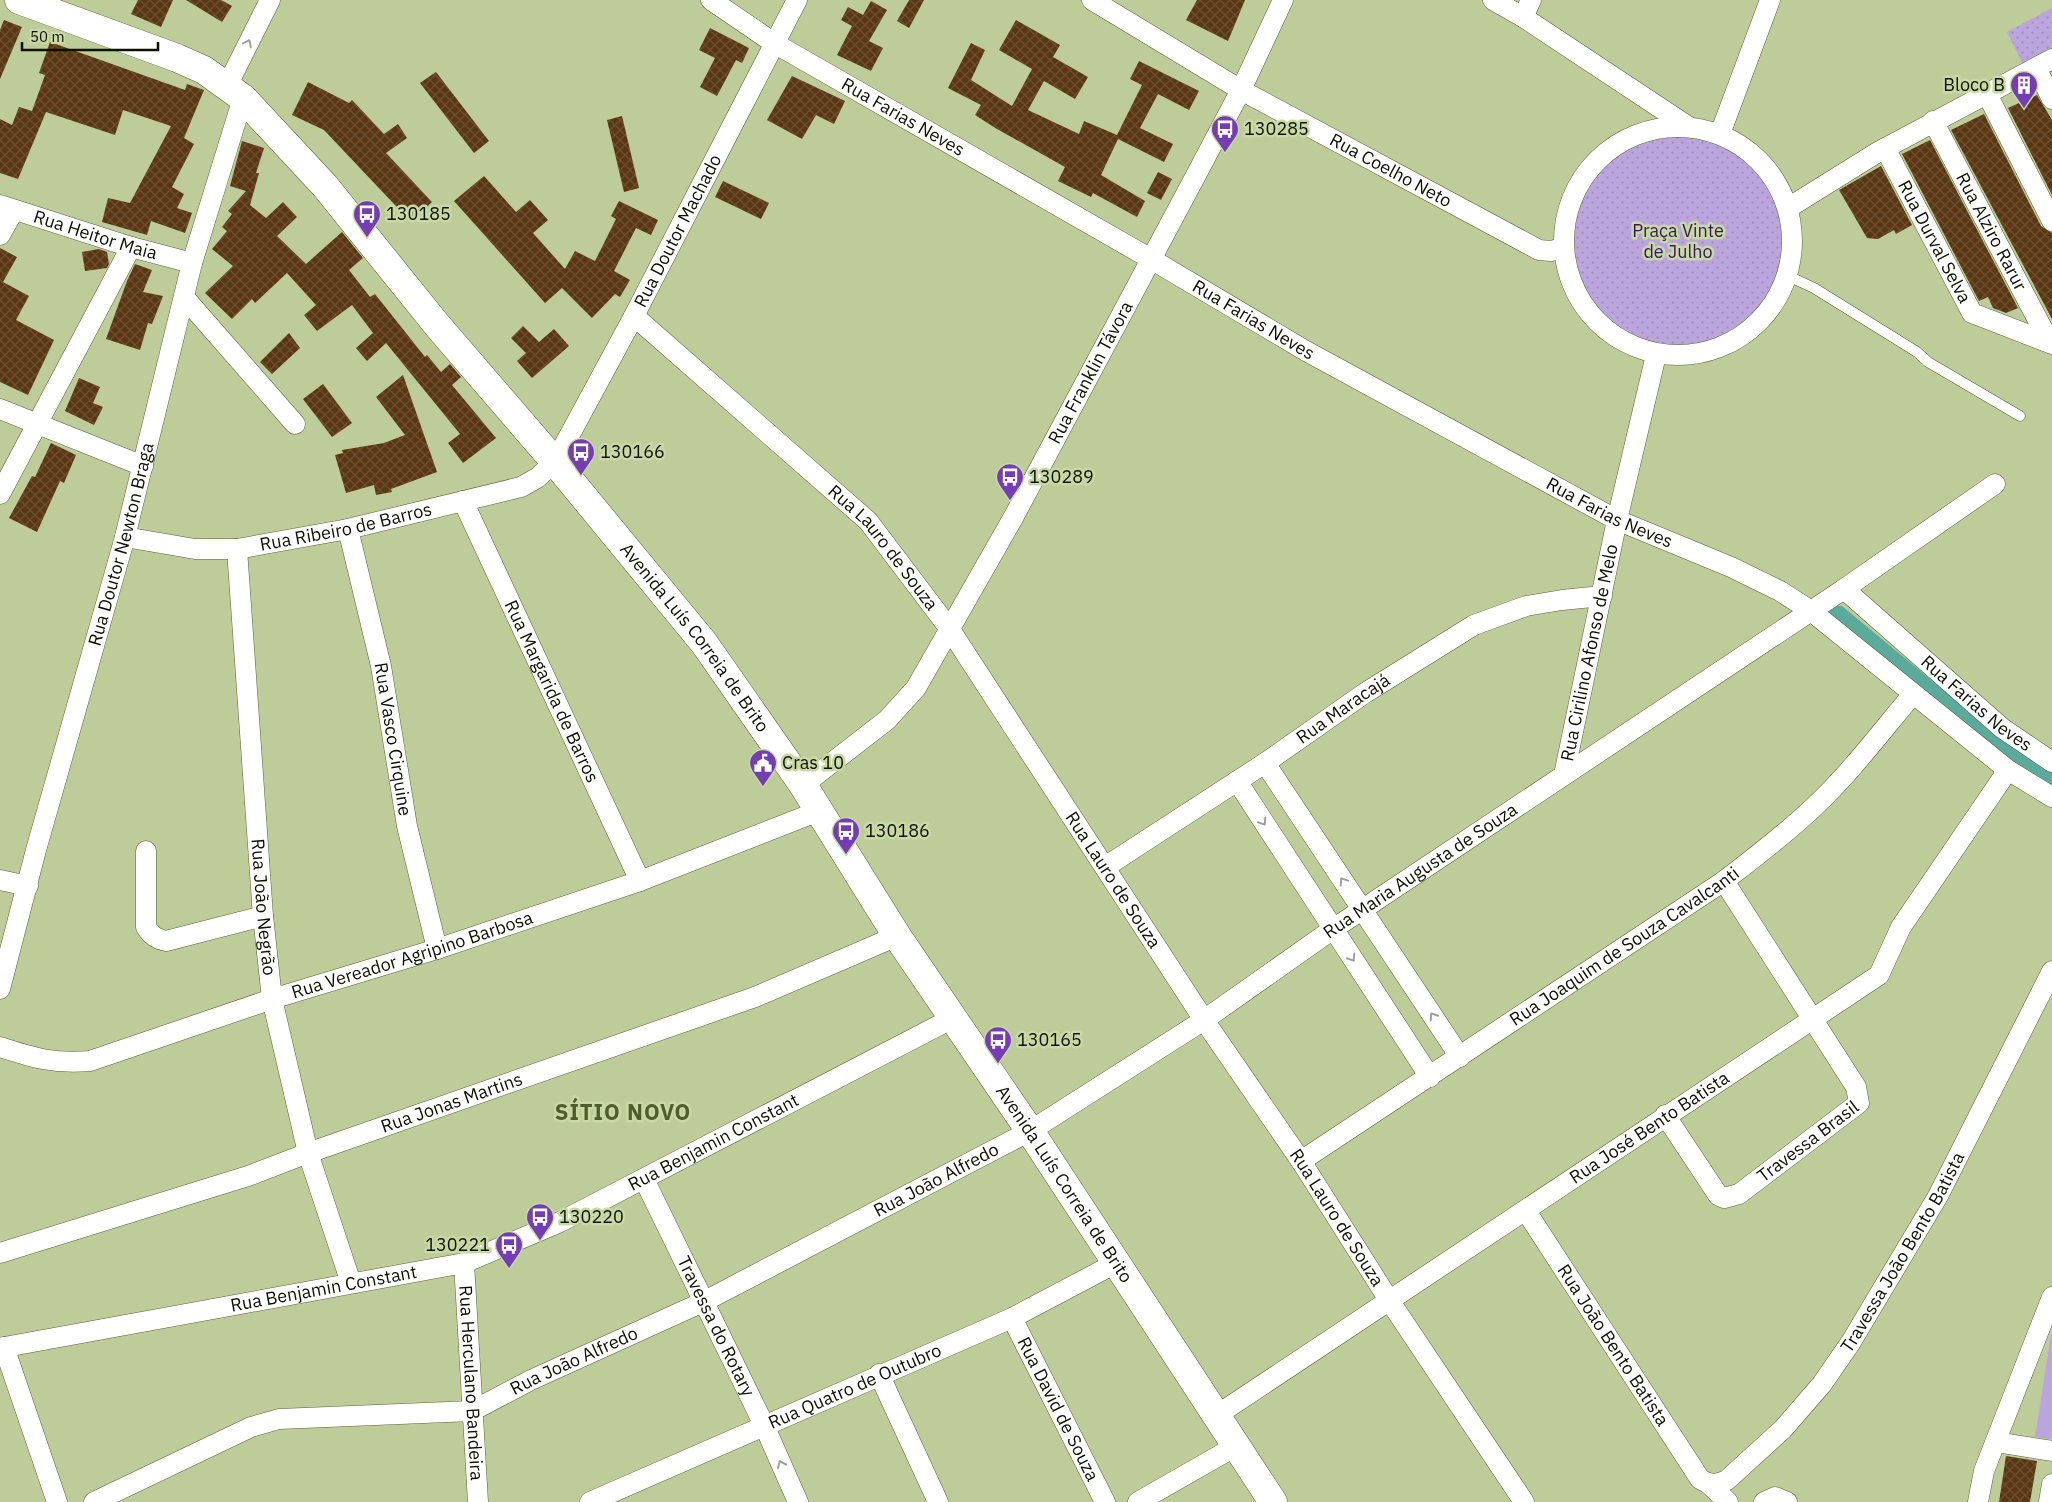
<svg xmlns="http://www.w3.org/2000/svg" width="2052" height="1502" viewBox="0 0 2052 1502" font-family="'IBM Plex Sans',sans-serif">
<defs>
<pattern id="park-dots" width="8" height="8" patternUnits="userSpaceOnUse" patternTransform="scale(1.25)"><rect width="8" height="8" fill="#baa6dd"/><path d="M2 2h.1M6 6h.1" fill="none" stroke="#9f8ebc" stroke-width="1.8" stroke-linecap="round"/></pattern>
<pattern id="building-cross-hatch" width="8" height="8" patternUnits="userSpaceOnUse" patternTransform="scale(1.25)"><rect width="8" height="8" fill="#5a3612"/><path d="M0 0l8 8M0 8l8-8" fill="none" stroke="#6c5032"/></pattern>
</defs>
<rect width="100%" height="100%" fill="#bdcc98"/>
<!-- grass -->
<path fill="#baa6dd" d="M2051,1334H2052V1439L2035,1437Z"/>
<!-- park -->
<g fill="url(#park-dots)">
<path d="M2052,8V49L2023,64L2007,32Z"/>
<circle cx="1678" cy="241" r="114"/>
</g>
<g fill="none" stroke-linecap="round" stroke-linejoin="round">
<!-- canal -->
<path stroke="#5bab9d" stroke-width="19" d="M1838,615L2007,755L2052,781"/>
</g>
<!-- building -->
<g fill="url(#building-cross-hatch)">
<path d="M138,0H173L161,27L131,14Z"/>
<path d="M186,0H221L232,6L222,22Z"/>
<path d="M909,0H924L909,28L897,21Z"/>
<path d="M1197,0H1245L1228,41L1186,20Z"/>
<path d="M871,1L887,10L869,41L883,48L871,71L837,55L852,26L841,20L848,7L863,15Z"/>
<path d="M4,20L22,27L0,79V30Z"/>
<path d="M1016,20L1060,45L1053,57L1088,77L1075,99L1044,81L1028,110L1079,134L1084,121L1117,135L1142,85L1130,79L1139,61L1199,91L1189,110L1158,94L1140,128L1173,144L1164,162L1118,139L1101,175L1145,201L1137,217L1093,193L1091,197L1058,181L1065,167L997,129L975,115L981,105L948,88L971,43L985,50L971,80L1012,106L1032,69L999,50Z"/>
<path d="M710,28L749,48L742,63L736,60L717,96L700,87L715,58L699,50Z"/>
<path d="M50,42L185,90L187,84L204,90L184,138L194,144L172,187L184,194L177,208L192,213L185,233L151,221L147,235L102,222L108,198L130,203L171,126L123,110L115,135L46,112L18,179L0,173V119L12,125L19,107L32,111L45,75L39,73Z"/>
<path d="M436,72L489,141L474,153L420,83Z"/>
<path d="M792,76L845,101L834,124L816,115L802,139L767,120Z"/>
<path d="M308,82L349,103L352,100L384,134L398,124L407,138L386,153L432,202L411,222L324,130L292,115Z"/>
<path d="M2037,95L2052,120V195L2008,108Z"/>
<path d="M1984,114L2041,226L2052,233V319L1951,130Z"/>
<path d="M622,116L639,188L624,192L607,120Z"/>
<path d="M1930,140L2018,308L2006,313L1993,308L1988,297L1979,301L1902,154Z"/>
<path d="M242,141L264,148L256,173H259L250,205L266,218L283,202L297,217L277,236L306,264L342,232L363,258L349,270L370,297L375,294L425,357L427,355L441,372L450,364L461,377L452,385L496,438L463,463L448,443L460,434L386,343L367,361L356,348L373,333L352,305L317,331L304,315L316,305L287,273L255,303L252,299L232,319L205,293L233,266L212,249L227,231L222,227L232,214L228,211L246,191L230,186Z"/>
<path d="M1881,166L1912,225L1896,234L1894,230L1878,239L1867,238L1839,190Z"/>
<path d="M1158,172L1172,179L1161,200L1147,193Z"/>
<path d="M484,176L516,212L530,200L548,220L533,233L565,269L575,251L595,261L616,219L611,216L619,201L658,220L651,235L636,228L614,271L630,280L620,297L615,294L592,318L562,288L545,303L454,201Z"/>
<path d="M723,181L769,203L761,219L715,197Z"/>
<path d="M0,248L17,257L3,282L29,296L16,320L54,340L28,395L0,382Z"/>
<path d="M99,249L107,252L109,264L107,268L85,271L82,252Z"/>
<path d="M135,264L152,270L143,292L163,296L152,324L148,323L140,350L106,339L127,281Z"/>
<path d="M523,326L539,342L554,329L569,346L532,378L517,361L526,353L511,338Z"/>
<path d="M289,333L300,348L272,374L260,362Z"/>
<path d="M403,375L437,472L391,489L392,492L376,495L374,485L346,493L335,455L343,453L342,450L384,443L405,435L376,397Z"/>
<path d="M79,378L100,387L93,403L103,407L94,425L65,411Z"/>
<path d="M323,384L352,423L332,437L303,399Z"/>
<path d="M51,443L76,455L64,483L60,481L37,532L9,518L32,476L35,477Z"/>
<path d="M2006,1456L2037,1461L2030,1502H1999Z"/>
</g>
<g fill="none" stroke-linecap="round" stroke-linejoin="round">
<!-- lane casing -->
<g stroke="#586435" stroke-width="11">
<path id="lane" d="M1786,275L1814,288L1917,352L1928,362L2020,416"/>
</g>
<!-- street casing -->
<g stroke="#586435" stroke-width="21">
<g id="street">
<path id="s1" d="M711,0L774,43L1151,259L1306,351L1617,520L1731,567L1780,591L1811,611L2008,770L2052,797"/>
<path id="s2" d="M1092,0L1241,90L1539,250L1551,251L1563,248"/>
<path d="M1493,0L1523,17L1689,127"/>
<path d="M1523,17L1531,0"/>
<path d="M2036,68L2052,99"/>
<path d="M227,86L270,0"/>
<path d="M1987,94L2052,221"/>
<path id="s3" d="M1933,121L2050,343"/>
<circle cx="1678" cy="241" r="114"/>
<path d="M1720,134L1770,0"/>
<path id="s4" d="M1885,148L1972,313L2052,344"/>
<path id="s5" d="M0,205L131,247L192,263"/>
<path d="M1788,208L1878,152L2052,59"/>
<path d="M0,235L14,210"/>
<path d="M184,297L295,424"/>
<path id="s6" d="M634,316L868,521L949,628L1204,1020L1301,1161L1389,1300L1524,1502"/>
<path d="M0,409L143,466"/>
<path d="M0,494L131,247"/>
<path id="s7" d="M463,501L640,881"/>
<path id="s8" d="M348,529L381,666L407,826L437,949"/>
<path id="s9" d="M125,537L195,549H237L348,529L521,487L537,478L555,462L634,316L797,0"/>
<path id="s10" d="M237,549L263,916L272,999L308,1153L351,1283"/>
<path d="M1844,589L1995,484"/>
<path d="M1265,763L1460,1057"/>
<path id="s11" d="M1564,775L1617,520L1656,355"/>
<path d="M1237,781L1430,1077"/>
<path id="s12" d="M803,785L887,720L916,688L1013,518L1195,177L1241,90L1283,0"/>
<path d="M146,851V927C151,935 156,939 166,941L263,916"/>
<path id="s13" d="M1105,867L1265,763L1365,693L1474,625L1526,606L1562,600L1602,596"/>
<path d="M0,880L28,886"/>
<path id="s14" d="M0,989L36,850L125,537L192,263L243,98"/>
<path id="s15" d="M0,1047C34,1058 53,1064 90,1061L272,999L437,949L640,881L819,811"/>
<path id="s16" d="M1665,1115L1718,1195L1724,1198L1739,1194L1859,1103L1856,1087L1724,881"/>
<path id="s17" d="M1301,1161L1724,881C1755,857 1787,833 1815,806C1851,772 1881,732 1913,694"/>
<path id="s18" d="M644,1179L764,1425L798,1502"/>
<path id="s19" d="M1526,1211L1700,1479C1710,1485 1717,1485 1727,1480L1783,1429L1822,1384L1851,1342L1938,1196L2052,971"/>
<path id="s20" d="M0,1253L248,1176L308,1153L755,997L897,936"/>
<path id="s21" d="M464,1263L478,1502"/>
<path id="s22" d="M1012,1318L1105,1502"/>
<path d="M4,1347L57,1502"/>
<path id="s23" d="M0,1348L464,1263L560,1222L953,1018"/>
<path d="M879,1374L938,1502"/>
<path id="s24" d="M1217,1415L1879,975L1901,927L2008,770"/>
<path d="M1996,1442L2052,1451"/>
<path d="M1709,1484L1728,1502"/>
<path id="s25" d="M94,1502L251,1427L279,1419L472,1411L531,1380L703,1302L1030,1131L1204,1020L1333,929L1844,589L2002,728L2052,762"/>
<path id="s26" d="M590,1502L1012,1318L1116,1263"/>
<path d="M1138,1502L1236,1446"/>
<path d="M1764,1502L1775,1497L1787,1502"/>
<path d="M1978,1502L1984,1471L2052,1297"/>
<path d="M2049,1502L2052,1484"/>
</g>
</g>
<!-- secondary casing -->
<g stroke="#586435" stroke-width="29">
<g id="secondary">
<path id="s27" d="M19,0L177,58L204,70L243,98L325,186L437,325L555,462L704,643L803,785L897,936L1030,1131L1273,1502"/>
</g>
</g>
<!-- lane -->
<use href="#lane" stroke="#fff" stroke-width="10"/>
<!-- street -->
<use href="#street" stroke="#fff" stroke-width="20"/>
<!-- secondary -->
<use href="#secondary" stroke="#fff" stroke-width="28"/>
</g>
<!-- one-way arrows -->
<defs><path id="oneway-chevron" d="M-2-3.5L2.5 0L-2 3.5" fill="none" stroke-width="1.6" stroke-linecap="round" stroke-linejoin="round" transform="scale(1.25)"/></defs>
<g stroke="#9ea099">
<use href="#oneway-chevron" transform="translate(248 43) rotate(-64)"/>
<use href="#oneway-chevron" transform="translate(1263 822) rotate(57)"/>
<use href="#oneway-chevron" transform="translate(1343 881) rotate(-124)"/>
<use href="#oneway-chevron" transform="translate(1352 958) rotate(57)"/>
<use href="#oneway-chevron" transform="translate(1433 1016) rotate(-123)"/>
<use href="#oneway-chevron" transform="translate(781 1464) rotate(-114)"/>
</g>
<!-- icons -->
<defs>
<g id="building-pin" transform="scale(1.4375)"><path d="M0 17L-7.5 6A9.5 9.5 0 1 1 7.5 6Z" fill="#743db4" stroke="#c9d9a5"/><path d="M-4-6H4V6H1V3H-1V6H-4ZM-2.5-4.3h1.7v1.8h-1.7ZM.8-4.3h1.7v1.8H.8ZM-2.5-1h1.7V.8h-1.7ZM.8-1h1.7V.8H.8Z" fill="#fff"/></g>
<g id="bus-pin" transform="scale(1.4375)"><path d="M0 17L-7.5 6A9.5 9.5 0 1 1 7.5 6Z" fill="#743db4" stroke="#c9d9a5"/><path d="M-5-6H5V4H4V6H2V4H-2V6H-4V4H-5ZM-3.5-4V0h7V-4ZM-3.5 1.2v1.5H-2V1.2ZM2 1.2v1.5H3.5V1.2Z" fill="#fff"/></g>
<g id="civic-pin" transform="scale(1.4375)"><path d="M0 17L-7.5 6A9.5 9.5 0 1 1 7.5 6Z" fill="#743db4" stroke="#c9d9a5"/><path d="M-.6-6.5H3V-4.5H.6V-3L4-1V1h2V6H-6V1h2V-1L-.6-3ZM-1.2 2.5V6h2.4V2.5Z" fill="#fff"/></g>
</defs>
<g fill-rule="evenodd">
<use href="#building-pin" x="2024" y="85"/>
<use href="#bus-pin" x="1225" y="129"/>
<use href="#bus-pin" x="367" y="214"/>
<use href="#bus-pin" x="581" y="452"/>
<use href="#bus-pin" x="1010" y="477"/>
<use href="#civic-pin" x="763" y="763"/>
<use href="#bus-pin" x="846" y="831"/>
<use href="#bus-pin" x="998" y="1040"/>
<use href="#bus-pin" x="540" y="1217"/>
<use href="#bus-pin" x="509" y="1245"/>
</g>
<g text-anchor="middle" stroke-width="5" stroke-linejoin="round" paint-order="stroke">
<!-- poi labels -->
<g font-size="18" fill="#0d1101" stroke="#c9d9a5" text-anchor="start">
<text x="2005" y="91" text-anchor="end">Bloco B</text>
<text x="1244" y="135">130285</text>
<text x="386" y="220">130185</text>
<text x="600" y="458">130166</text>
<text x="1029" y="483">130289</text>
<text x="782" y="769">Cras 10</text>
<text x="865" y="837">130186</text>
<text x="1017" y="1046">130165</text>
<text x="559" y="1223">130220</text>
<text x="490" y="1251" text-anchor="end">130221</text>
</g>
<!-- street labels -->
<g font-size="18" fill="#0d1101" stroke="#c9d9a5">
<text dy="6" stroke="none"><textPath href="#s1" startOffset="225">Rua Farias Neves</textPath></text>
<text dy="6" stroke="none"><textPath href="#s2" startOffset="344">Rua Coelho Neto</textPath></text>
<text dy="6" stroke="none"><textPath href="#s9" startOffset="708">Rua Doutor Machado</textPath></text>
<text dy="6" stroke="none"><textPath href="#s3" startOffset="125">Rua Alziro Rarur</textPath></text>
<text dy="6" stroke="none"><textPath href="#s5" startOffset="100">Rua Heitor Maia</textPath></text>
<text dy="6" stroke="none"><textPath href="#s4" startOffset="106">Rua Durval Selva</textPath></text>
<text dy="6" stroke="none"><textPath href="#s1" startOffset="630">Rua Farias Neves</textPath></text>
<text dy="6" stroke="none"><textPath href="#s12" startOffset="510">Rua Franklin Távora</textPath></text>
<text dy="6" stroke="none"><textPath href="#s1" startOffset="1035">Rua Farias Neves</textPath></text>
<text dy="6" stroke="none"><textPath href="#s9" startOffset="224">Rua Ribeiro de Barros</textPath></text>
<text dy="6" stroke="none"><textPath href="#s14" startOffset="461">Rua Doutor Newton Braga</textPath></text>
<text dy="6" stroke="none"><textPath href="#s6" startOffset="341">Rua Lauro de Souza</textPath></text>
<text dy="6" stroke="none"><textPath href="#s27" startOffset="950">Avenida Luís Correia de Brito</textPath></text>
<text dy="6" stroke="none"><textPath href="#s11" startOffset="125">Rua Cirilino Afonso de Melo</textPath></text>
<text dy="6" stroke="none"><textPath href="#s7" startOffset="210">Rua Margarida de Barros</textPath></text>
<text dy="6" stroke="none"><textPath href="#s25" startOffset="2174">Rua Farias Neves</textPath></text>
<text dy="6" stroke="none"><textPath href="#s13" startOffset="286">Rua Maracajá</textPath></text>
<text dy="6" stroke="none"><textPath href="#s8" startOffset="215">Rua Vasco Cirquine</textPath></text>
<text dy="6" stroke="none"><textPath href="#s25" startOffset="1490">Rua Maria Augusta de Souza</textPath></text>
<text dy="6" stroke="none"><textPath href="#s6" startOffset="746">Rua Lauro de Souza</textPath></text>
<text dy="6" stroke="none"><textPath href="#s10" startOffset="359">Rua João Negrão</textPath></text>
<text dy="6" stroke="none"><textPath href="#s17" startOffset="388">Rua Joaquim de Souza Cavalcanti</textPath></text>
<text dy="6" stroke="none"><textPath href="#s15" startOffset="431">Rua Vereador Agripino Barbosa</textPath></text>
<text dy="6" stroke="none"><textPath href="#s20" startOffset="476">Rua Jonas Martins</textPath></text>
<text dy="6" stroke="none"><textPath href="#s24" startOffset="519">Rua José Bento Batista</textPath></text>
<text dy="6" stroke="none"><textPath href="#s16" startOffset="205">Travessa Brasil</textPath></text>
<text dy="6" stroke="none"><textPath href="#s23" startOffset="749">Rua Benjamin Constant</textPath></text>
<text dy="6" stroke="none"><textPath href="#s25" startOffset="915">Rua João Alfredo</textPath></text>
<text dy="6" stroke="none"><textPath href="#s27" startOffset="1610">Avenida Luís Correia de Brito</textPath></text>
<text dy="6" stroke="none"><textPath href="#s6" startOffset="1151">Rua Lauro de Souza</textPath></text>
<text dy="6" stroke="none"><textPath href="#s19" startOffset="638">Travessa João Bento Batista</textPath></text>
<text dy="6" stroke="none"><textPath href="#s23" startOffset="329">Rua Benjamin Constant</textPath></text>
<text dy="6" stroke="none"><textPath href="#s18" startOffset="164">Travessa do Rotary</textPath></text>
<text dy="6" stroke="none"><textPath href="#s19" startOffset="160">Rua João Bento Batista</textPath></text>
<text dy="6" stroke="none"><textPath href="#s25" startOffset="510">Rua João Alfredo</textPath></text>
<text dy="6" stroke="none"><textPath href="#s21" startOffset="120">Rua Herculano Bandeira</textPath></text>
<text dy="6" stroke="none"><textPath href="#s26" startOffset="289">Rua Quatro de Outubro</textPath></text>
<text dy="6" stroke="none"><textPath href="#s22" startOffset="102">Rua David de Souza</textPath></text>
</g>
<!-- park labels -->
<g font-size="18" fill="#37195a" stroke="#c9d9a5">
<text x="1678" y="237">Praça Vinte<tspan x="1678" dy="21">de Julho</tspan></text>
</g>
<!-- district labels -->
<g font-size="22" font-weight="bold" letter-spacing="1" fill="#4f5c2c" stroke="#c9d9a5">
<text x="623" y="1120">SÍTIO NOVO</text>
</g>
</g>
<!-- scale -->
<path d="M22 42v8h136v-8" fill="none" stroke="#0d1101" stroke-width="2.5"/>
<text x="30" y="42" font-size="15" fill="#0d1101" stroke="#c9d9a5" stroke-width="4" paint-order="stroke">50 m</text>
</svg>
